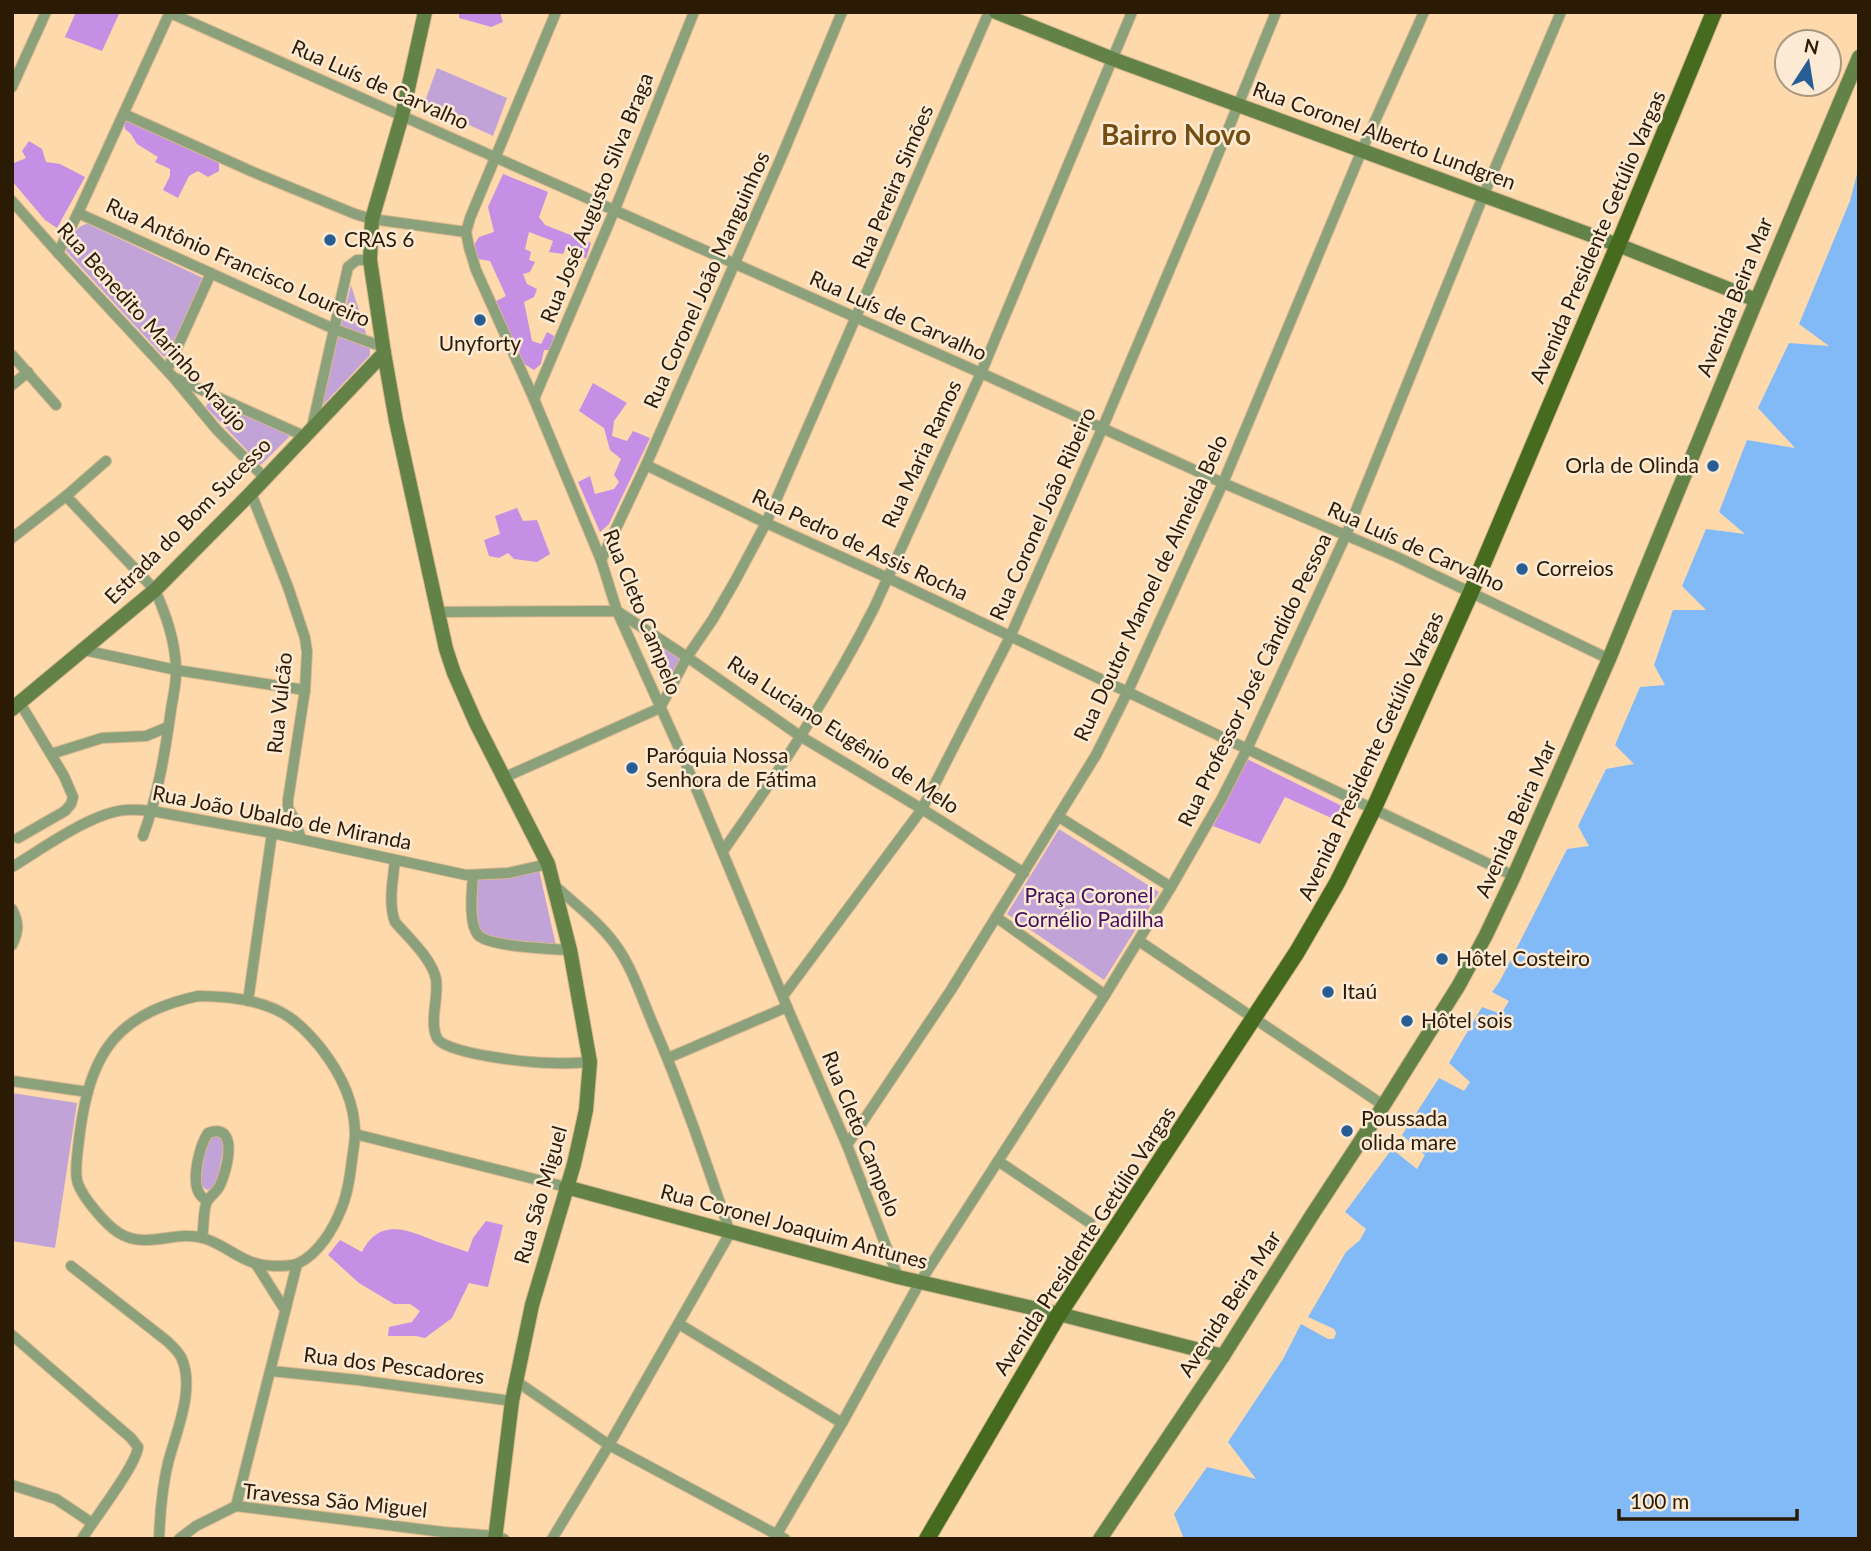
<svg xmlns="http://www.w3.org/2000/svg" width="1871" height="1551" viewBox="0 0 1871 1551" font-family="Lato,sans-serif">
<rect width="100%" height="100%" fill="#fed9ac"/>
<!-- green -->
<g fill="#c2a3d7">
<path d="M437,68L507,98L493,136L424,104Z"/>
<path d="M88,224L203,278L169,355L166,357L163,356L66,251C70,240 75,225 88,224Z"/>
<path d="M351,285L370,346V355L321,407Z"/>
<path d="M208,402H212L291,435L261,465L206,407Z"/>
<path d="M641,626L685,663L666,695Z"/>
<path d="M1059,829L1159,892L1104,980L1007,914Z"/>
<path d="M539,870L556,946L494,939L479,933L476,918L477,879Z"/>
<path d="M12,1093L77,1103L55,1248L12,1241Z"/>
<path d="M211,1134L225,1140L216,1187L207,1190L199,1184L208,1136Z"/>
</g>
<!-- forest -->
<g fill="#c48fe5">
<path d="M76,12H116L119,14L102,51L65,37Z"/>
<path d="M459,12H500L503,22L491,27L488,26L459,18Z"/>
<path d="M128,120L219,163V171L208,177L198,171L189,176L178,198L163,190L170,176V169L155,162L158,157L137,144L131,134L125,129L124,122Z"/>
<path d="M29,141L42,149L46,162L60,164L85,177L57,228L45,220L12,181V164L26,158L22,151Z"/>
<path d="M503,174L548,192L539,217L545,225L591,243L586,259L566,247L563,254L549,252L553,241L529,232L525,249L531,252L529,260L535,262L530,272L523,274L527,284L537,289L534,297L524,302L532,341L541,344L547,332L554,336L550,350H544L541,364L534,370L516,359L494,302L506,296L490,261L472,258L474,245L479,237L494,232L488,207Z"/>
<path d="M593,383L627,403L614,421L612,436L627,441L633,431L650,438L609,524L600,532L578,482L590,476L595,494L614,489L619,482L614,475L621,459L610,450L604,428L579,411Z"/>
<path d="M517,508L523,521L537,520L550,554L537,562L514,559L508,553L499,558L489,556L484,540L500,534L495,516Z"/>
<path d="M1247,759L1346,808L1336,820L1285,797L1260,844L1213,826Z"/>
<path d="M486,1221L503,1225L488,1287L469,1283L452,1318L425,1338L416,1336H388L389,1327L412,1322L420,1311L410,1304H394L359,1283L328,1255L340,1240L362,1252C379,1218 407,1229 435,1241C446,1245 457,1248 468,1252L473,1238Z"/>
</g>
<!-- water -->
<path fill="#82baf8" d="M1857,174H1859V1539H1184L1174,1514L1207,1467L1256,1479L1228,1442L1283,1359L1301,1324L1328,1339H1334L1336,1333L1334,1329L1308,1317L1346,1252L1360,1240L1366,1229L1345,1212L1392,1149L1417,1169L1425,1155L1402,1135L1439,1078L1464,1091L1470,1082L1449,1063L1482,1007L1501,1014L1509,1001L1492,992L1500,981L1567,849L1589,846L1578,826L1606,769L1634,764L1615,745L1640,687L1665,685L1654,665L1673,610H1706L1682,586L1706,529L1745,534L1719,512L1747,440L1795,448L1758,408L1789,343L1829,346L1799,324L1850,201Z"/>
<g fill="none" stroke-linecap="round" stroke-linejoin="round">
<!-- street casing -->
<g stroke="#d8b78e" stroke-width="12">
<g id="street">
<path d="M168,12L981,373L1223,483L1397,557L1609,659"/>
<path d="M556,12L470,218L466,232L469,247L476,270L534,399L601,560L617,611L683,757L787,1007L847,1145L898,1277"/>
<path d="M12,87L46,12"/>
<path d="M124,114L253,172L355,214L372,219L466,232"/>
<path d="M12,201L58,253L173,377L217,430L265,478"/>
<path d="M78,213L334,329L383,347"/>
<path d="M58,253L78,213L170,12"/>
<path d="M12,355L56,405"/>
<path d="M167,370L211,273"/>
<path d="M175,378L304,436"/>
<path d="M12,385L28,372"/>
<path d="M534,399L615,209L694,12"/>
<path d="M312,427L348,267L357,260H370"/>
<path d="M646,465L766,523L886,577L1514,876"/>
<path d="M251,493L288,587L305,638L307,652L305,690L288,800V808L295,820L301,839"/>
<path d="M66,496L155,590C166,615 175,640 176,668C177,681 173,696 171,710C165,753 158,795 143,836"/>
<path d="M12,538L66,496L106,461"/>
<path d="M601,560L646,465L781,158L842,12"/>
<path d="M437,612L617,611L687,657L800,736L922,809L1024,873"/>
<path d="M84,650L176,670L305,690"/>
<path d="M51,754L102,738L146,736L168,727"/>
<path d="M503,778L660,708L687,657L713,619L735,581L766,523L989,12"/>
<path d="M1059,817L1171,887"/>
<path d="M18,838L65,811L71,804L73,797L64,776L20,703"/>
<path d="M723,851C778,773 831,693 874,608L981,373L1132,12"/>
<path d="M395,860C393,880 388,903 395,922C408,937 432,959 436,979C439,997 429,1021 437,1038C445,1054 532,1063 552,1063C564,1064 577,1063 590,1062"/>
<path d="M12,867C42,849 91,813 125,810C134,809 143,810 152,811L272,833L466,875L508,873L548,864"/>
<path d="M473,875C472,890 468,923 478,935C489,947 553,949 570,950"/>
<path d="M12,909C19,922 19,931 12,945"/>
<path d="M996,917L1105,995"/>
<path d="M1139,941L1383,1105"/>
<path d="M198,996C228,996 264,1000 289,1017C301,1025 311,1036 320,1047C339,1071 355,1102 355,1134C355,1142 353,1151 352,1160C350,1176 348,1192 342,1207C334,1228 319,1254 297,1264C291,1266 283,1266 276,1266C242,1266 230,1246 203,1238C175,1230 146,1250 119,1233C106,1225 80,1195 77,1180C75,1170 77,1158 78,1148C82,1111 89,1068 114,1039C136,1014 167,1003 198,996Z"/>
<path d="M783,996L922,809L1010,637L1102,429L1205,186L1276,12"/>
<path d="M248,1001L272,833"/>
<path d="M668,1058L787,1007"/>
<path d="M12,1081L88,1092"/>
<path d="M355,1134L566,1187"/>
<path d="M847,1145L951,990L1096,755L1128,691L1223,483L1362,150L1424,12"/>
<path d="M998,1161L1090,1223"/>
<path d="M202,1238C204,1227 203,1215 206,1204C208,1197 216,1193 219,1187C227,1172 240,1121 208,1133C200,1145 191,1179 199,1193C200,1195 205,1200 207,1201"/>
<path d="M256,1264L285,1310"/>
<path d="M71,1266L167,1341C172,1346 178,1351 181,1357C196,1388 176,1432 168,1463C162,1488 160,1513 159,1539"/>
<path d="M679,1324L842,1423"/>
<path d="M12,1335L131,1438L138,1447C136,1466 94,1519 82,1539"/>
<path d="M271,1371L358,1380L512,1401"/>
<path d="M516,1381L609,1445L785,1539"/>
<path d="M12,1485L56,1499L92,1523"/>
<path d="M236,1506L297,1264"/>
<path d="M179,1539L196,1526L236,1506L443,1532L496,1536L504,1539"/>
<path d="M552,1539L609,1445L730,1233C706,1161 682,1091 652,1022C641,996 632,967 615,944C599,922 575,904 554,885"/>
<path d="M774,1539L842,1423L920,1282L1105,995L1171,887L1221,800L1247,749L1346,535L1484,194L1561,12"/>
</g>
</g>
<!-- secondary casing -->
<g stroke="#d8b78e" stroke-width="16">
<g id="secondary">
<path d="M425,12L402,116L372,219L370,260L384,353L396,421L446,649L454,673L476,723L548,864L570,950L590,1062L586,1110L581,1133L574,1164L532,1305L512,1401L495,1539"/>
<path d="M996,12L1113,59L1618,245L1756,300"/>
<path d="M12,709L155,590L251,493L384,353"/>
<path d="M566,1187L898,1277L1059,1314L1223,1356"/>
<path d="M1100,1539L1223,1356L1312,1215L1373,1122L1459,985L1486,935L1514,876L1609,659L1752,311L1859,57"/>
</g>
</g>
<!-- primary casing -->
<g stroke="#d8b78e" stroke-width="18">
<path id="primary" d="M927,1539L1059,1314L1297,952L1337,883L1374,808L1471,592L1618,245L1714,12"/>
</g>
<!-- street -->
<use href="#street" stroke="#8ba17b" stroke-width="10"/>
<!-- secondary -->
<use href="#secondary" stroke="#638248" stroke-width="14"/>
<!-- primary -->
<use href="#primary" stroke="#466b1e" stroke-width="16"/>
</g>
<!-- markers -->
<g fill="#275e96" stroke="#fdead4" stroke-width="2.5">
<circle cx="330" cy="240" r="7"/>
<circle cx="480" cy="320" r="7"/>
<circle cx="1713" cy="466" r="7"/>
<circle cx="1522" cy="569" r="7"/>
<circle cx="632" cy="768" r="7"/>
<circle cx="1442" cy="959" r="7"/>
<circle cx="1328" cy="992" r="7"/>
<circle cx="1407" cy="1021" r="7"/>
<circle cx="1347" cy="1131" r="7"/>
</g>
<g text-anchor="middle" stroke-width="5" stroke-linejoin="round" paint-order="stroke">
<!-- street labels -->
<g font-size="21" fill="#2b1b04" stroke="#fdead4">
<text transform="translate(380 85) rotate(24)" y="7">Rua Luís de Carvalho</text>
<text transform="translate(1384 136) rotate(20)" y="7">Rua Coronel Alberto Lundgren</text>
<text transform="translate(893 187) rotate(-67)" y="7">Rua Pereira Simões</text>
<text transform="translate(597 198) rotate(-68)" y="7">Rua José Augusto Silva Braga</text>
<text transform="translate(1598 237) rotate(-67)" y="7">Avenida Presidente Getúlio Vargas</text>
<text transform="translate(238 263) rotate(24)" y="7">Rua Antônio Francisco Loureiro</text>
<text transform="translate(707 280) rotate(-66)" y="7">Rua Coronel João Manguinhos</text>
<text transform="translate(1735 297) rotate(-68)" y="7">Avenida Beira Mar</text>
<text transform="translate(898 316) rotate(24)" y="7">Rua Luís de Carvalho</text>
<text transform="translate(152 327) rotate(48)" y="7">Rua Benedito Marinho Araújo</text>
<text transform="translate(922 454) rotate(-65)" y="7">Rua Maria Ramos</text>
<text transform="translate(1043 514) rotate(-66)" y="7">Rua Coronel João Ribeiro</text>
<text transform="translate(188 521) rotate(-45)" y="7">Estrada do Bom Sucesso</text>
<text transform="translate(860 545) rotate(25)" y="7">Rua Pedro de Assis Rocha</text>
<text transform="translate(1416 547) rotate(24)" y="7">Rua Luís de Carvalho</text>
<text transform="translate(1151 588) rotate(-65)" y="7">Rua Doutor Manoel de Almeida Belo</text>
<text transform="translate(642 612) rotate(68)" y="7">Rua Cleto Campelo</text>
<text transform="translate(1255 680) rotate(-64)" y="7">Rua Professor José Cândido Pessoa</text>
<text transform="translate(280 703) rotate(-84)" y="7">Rua Vulcão</text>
<text transform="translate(843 735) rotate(33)" y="7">Rua Luciano Eugênio de Melo</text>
<text transform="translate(1371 756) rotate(-65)" y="7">Avenida Presidente Getúlio Vargas</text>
<text transform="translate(282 818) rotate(11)" y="7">Rua João Ubaldo de Miranda</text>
<text transform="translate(1516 819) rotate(-66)" y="7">Avenida Beira Mar</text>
<text transform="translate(861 1134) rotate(68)" y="7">Rua Cleto Campelo</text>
<text transform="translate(541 1195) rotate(-74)" y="7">Rua São Miguel</text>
<text transform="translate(794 1227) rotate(15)" y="7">Rua Coronel Joaquim Antunes</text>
<text transform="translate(1085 1241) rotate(-57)" y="7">Avenida Presidente Getúlio Vargas</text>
<text transform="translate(1230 1304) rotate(-57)" y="7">Avenida Beira Mar</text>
<text transform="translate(394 1366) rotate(7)" y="7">Rua dos Pescadores</text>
<text transform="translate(335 1501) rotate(6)" y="7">Travessa São Miguel</text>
</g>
<!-- poi labels -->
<g font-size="21" fill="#2b1b04" stroke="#fdead4" text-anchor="start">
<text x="344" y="247">CRAS 6</text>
<text x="480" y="351" text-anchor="middle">Unyforty</text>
<text x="1699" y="473" text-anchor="end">Orla de Olinda</text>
<text x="1536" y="576">Correios</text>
<text x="646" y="763">Paróquia Nossa<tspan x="646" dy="24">Senhora de Fátima</tspan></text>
<text x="1456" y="966">Hôtel Costeiro</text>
<text x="1342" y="999">Itaú</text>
<text x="1421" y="1028">Hôtel sois</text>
<text x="1361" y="1126">Poussada<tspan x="1361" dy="24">olida mare</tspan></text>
</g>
<!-- park labels -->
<g font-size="21" fill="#430e5c" stroke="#fdead4">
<text x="1089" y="903">Praça Coronel<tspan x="1089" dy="24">Cornélio Padilha</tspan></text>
</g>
<!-- district labels -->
<g font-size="28" font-weight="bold" fill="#744d11" stroke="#fdead4">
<text x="1176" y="145">Bairro Novo</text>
</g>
</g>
<!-- border -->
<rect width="1871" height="1551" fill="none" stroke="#2b1b04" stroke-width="28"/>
<!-- north arrow -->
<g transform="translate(1808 63) rotate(12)"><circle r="33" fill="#fdead4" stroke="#a99781" stroke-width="2"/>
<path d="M0-5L12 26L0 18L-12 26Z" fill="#275e96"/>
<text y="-10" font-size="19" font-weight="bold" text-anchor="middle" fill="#2b1b04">N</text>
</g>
<!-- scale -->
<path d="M1619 1509v10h178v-10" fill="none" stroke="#2b1b04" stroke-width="3.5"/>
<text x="1630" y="1509" font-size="21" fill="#2b1b04" stroke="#fdead4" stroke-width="5" paint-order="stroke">100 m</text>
</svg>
